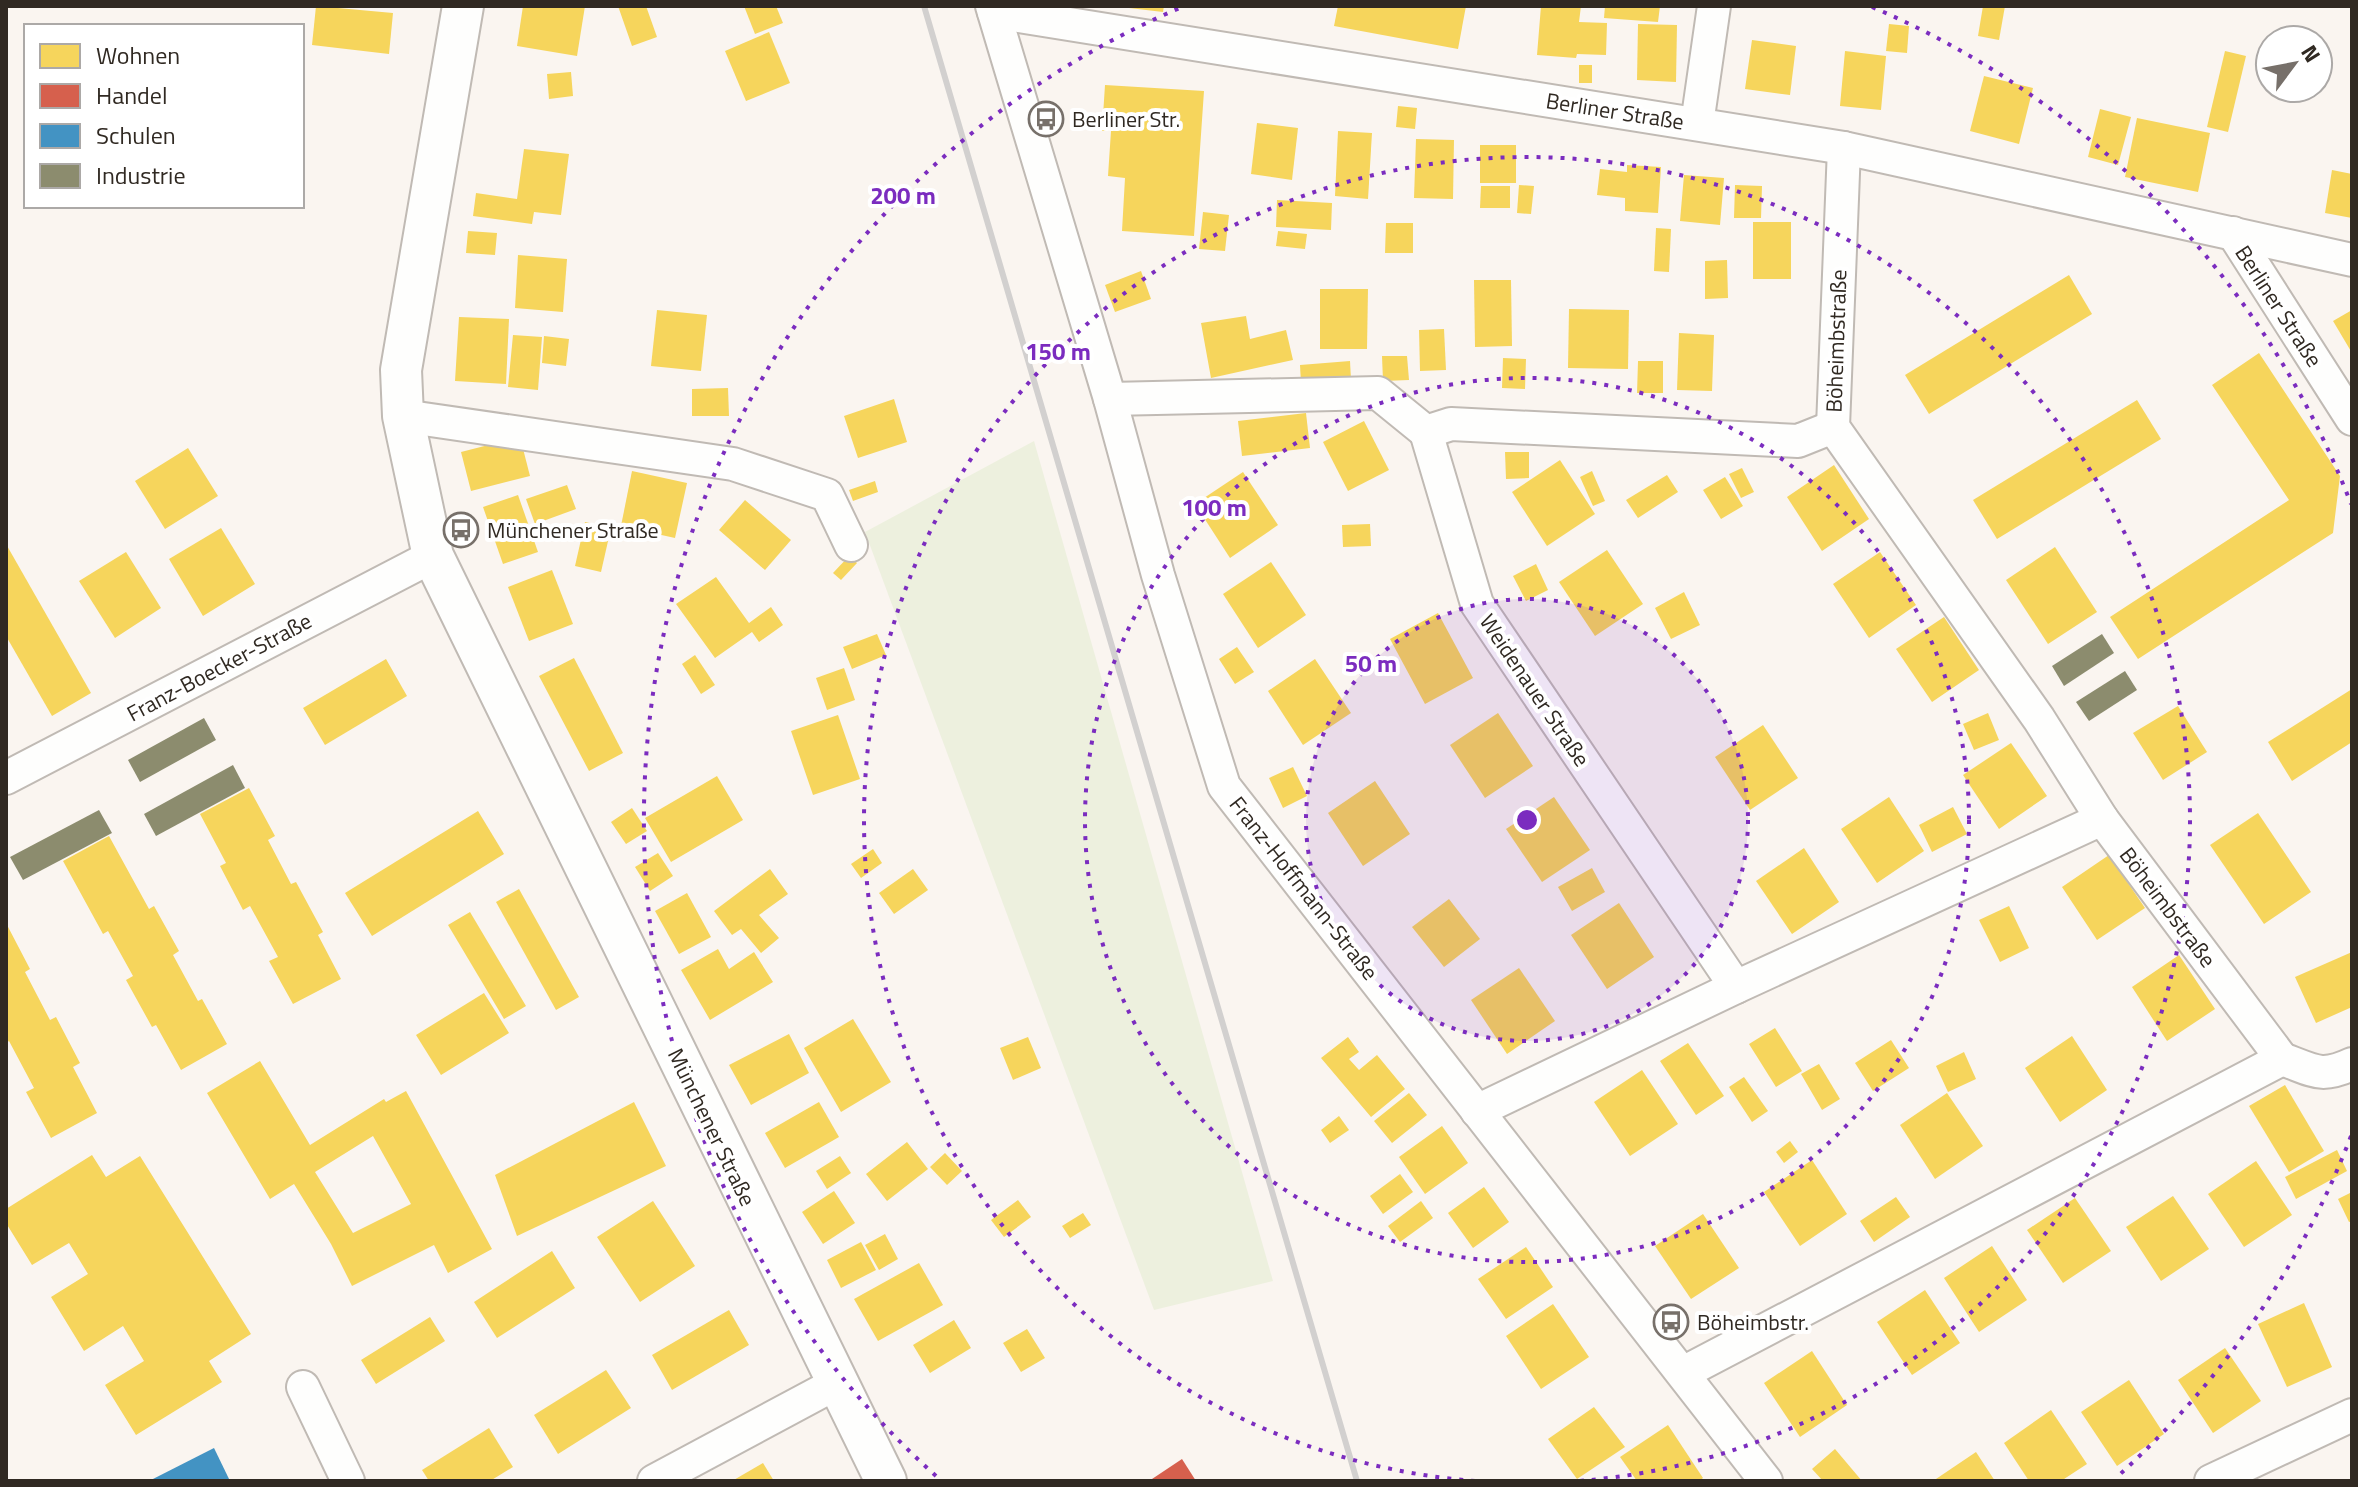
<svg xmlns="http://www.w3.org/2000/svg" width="2358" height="1487" viewBox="0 0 2358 1487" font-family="'Titillium Web',sans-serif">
<rect width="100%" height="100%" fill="#faf5f0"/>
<!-- green -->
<path fill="#edf0de" d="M1034,441L1273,1281L1154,1310L865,532Z"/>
<!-- homes -->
<g fill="#f6d55c" fill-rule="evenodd">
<path d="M316,6L393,13L389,54L312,45Z"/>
<path d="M523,6H585L577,56L517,46Z"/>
<path d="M618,6H646L657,37L632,46Z"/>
<path d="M744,6H776L783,23L755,34Z"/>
<path d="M1130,6H1164L1163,12L1129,8Z"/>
<path d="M1338,6H1466L1458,49L1334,26Z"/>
<path d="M1541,6H1581L1579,22L1607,23L1606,55L1577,54L1576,58L1537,55Z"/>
<path d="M1605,6H1660L1658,22L1604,18Z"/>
<path d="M1983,6H2005L1999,40L1978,36Z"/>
<path d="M1638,24L1677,25L1676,82L1637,80Z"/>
<path d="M1889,24L1909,26L1907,53L1886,51Z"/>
<path d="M769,32L790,83L746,101L725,51Z"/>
<path d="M1752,40L1796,46L1790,95L1745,89Z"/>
<path d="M1845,51L1886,56L1881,110L1840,106Z"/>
<path d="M2225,51L2246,56L2228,132L2207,127Z"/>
<rect x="1579" y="65" width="13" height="18"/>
<path d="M571,72L573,96L549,99L547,74Z"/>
<path d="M1984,76L2033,88L2019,144L1970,131Z"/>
<path d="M1105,85L1204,91L1194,236L1122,231L1125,178L1108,176L1111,131H1102Z"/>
<path d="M1398,106L1417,108L1415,129L1396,127Z"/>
<path d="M2100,109L2131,117L2118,165L2088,157Z"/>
<path d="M2137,118L2210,133L2198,192L2125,177Z"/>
<path d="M1257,123L1298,128L1292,180L1251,174Z"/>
<path d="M1338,131L1372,133L1368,199L1335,196Z"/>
<path d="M1416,139L1454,140L1453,199L1414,198Z"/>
<rect x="1480" y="145" width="36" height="38"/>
<path d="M524,149L569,154L561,215L534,212L532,224L473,216L476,193L517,199Z"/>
<path d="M1627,165L1661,167L1658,213L1625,211V198L1597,195L1600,169L1627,172Z"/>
<path d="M2332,170L2352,174V218L2325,213Z"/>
<path d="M1684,175L1724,178L1720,225L1680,221Z"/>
<path d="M1519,185L1534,186L1531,214L1517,213Z"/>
<path d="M1735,185L1762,186L1761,218H1734Z"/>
<path d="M1481,186H1510V208H1480Z"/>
<path d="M1277,200L1332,203L1331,230L1276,227Z"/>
<path d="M1203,212L1229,215L1225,251L1199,249Z"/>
<rect x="1753" y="222" width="38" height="57"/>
<path d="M1386,223H1413V253H1385Z"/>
<path d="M1656,228L1671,229L1669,272L1654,271Z"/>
<path d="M468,231L497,233L495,255L466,253Z"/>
<path d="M1278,231L1307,234L1305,249L1276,246Z"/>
<path d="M518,255L567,259L563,312L515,308Z"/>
<path d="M1727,260L1728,298L1705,299V261Z"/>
<path d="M1141,271L1151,299L1115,312L1105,285Z"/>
<path d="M2069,275L2092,314L1929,414L1905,375Z"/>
<path d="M1474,280H1511L1512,346L1475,347Z"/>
<path d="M1320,289H1368L1367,349H1320Z"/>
<path d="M1569,309L1629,310L1628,369L1568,368Z"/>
<path d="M657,310L707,315L701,371L651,366Z"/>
<path d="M2352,310V353L2333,321Z"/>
<path d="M1246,316L1250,339L1286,330L1293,360L1211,378L1201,323Z"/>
<path d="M459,317L509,319L506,384L455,381Z"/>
<path d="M1444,329L1446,370L1420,371L1419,330Z"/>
<path d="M1679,333L1714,335L1712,391L1677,390Z"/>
<path d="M513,335L542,337L538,390L508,387Z"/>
<path d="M544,336L569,339L566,366L542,363Z"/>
<path d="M2259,353L2340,476L2333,533L2138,659L2110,617L2289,500L2212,385Z"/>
<path d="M1382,356H1407L1409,380L1383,381Z"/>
<path d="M1503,358L1526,359L1525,389L1502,388Z"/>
<path d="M1350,361L1351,380L1301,383L1300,365Z"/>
<path d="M1638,361H1663V393H1637Z"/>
<path d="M728,388L729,416H692V389Z"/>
<path d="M894,399L907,442L858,458L844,416Z"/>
<path d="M2137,400L2161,439L1997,539L1973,500Z"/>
<path d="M1306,413L1310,448L1242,456L1238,421Z"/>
<path d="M1364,421L1389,470L1348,491L1323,442Z"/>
<path d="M520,437L530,476L471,491L461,452Z"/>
<path d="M188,448L218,496L165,529L135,481Z"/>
<path d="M1505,452H1529V478L1506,479Z"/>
<path d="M1560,460L1595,514L1547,546L1512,492Z"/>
<path d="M1834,465L1869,519L1822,551L1787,497Z"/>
<path d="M1742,468L1754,492L1741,498L1729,474Z"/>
<path d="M632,471L687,483L675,538L621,526Z"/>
<path d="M1592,471L1605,501L1593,506L1580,477Z"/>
<path d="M1243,472L1278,525L1230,558L1195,504Z"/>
<path d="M1667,475L1678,492L1638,518L1626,500Z"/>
<path d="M1725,477L1743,506L1721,519L1703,490Z"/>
<path d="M875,481L878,492L853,501L849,490Z"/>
<path d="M567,485L576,509L535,524L526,499Z"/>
<path d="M518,495L538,552L503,564L483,507Z"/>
<path d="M745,500L791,540L765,570L719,530Z"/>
<path d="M585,522L611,528L601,572L575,566Z"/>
<path d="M1370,524L1371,546L1343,547L1342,525Z"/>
<path d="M221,528L255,584L203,616L169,559Z"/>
<path d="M6,544L91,693L52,716L6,636Z"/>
<path d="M2055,547L2097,612L2048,644L2006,580Z"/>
<path d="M1607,550L1643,604L1595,636L1559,582Z"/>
<path d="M126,552L161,608L115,638L79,581Z"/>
<path d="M1880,552L1916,605L1869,638L1833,584Z"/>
<path d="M849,556L857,563L841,580L833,573Z"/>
<path d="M1271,562L1306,615L1258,648L1223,594Z"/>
<path d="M1536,564L1548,590L1526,601L1513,576Z"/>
<path d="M552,570L573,624L529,641L508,587Z"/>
<path d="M716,577L749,623L771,607L783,625L759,642L752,632L715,658L676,604Z"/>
<path d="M1684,592L1700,625L1671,639L1655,608Z"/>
<path d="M1438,613L1473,678L1425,704L1390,639Z"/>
<path d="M1944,617L1979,670L1932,702L1896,649Z"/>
<path d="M877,634L886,655L852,669L843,647Z"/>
<path d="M1237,647L1254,672L1235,684L1219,659Z"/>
<path d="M695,655L715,685L701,694L682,664Z"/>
<path d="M574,658L623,753L589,771L539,676Z"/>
<path d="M386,659L407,696L325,745L303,708Z"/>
<path d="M1315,659L1351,713L1303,745L1268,691Z"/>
<path d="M844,668L855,700L827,710L816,678Z"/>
<path d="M2352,689V742L2292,781L2268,742Z"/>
<path d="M2178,706L2207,752L2163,780L2133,733Z"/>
<path d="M1498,713L1533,766L1485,798L1450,745Z"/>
<path d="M1988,713L1999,740L1974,750L1963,724Z"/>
<path d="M838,715L860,779L813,795L791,731Z"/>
<path d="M1763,725L1798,778L1750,810L1715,757Z"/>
<path d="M2011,743L2047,796L1999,829L1963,775Z"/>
<path d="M1293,767L1307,796L1283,808L1269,778Z"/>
<path d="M717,776L743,820L671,862L645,818Z"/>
<path d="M1375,781L1410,834L1363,866L1328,813Z"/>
<path d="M249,788L275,836L268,840L291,884L296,882L323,932L318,935L341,979L293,1004L269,961L278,957L250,906L243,910L220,866L226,863L200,814Z"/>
<path d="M1554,797L1590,850L1542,882L1506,829Z"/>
<path d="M1889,797L1924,851L1877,883L1841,829Z"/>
<path d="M1953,807L1967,834L1932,852L1919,825Z"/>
<path d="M632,808L647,831L626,844L611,822Z"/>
<path d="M478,811L504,854L372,936L345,893Z"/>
<path d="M2258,813L2311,892L2264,924L2210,845Z"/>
<path d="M109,836L149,909L154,906L179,951L173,955L198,1001L202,999L227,1044L181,1070L156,1025L152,1027L126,980L133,976L108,931L103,934L63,861Z"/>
<path d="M1804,848L1839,902L1792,934L1756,881Z"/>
<path d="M873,849L882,863L861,878L851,864Z"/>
<path d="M658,853L673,876L650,891L635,867Z"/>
<path d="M2109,855L2145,908L2097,940L2062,887Z"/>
<path d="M1592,868L1605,892L1572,911L1558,887Z"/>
<path d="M770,869L788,894L759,915L779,938L761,953L741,929L732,935L714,911Z"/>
<path d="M913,869L928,890L894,914L879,893Z"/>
<path d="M519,889L579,997L556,1010L496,902Z"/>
<path d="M687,893L711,937L679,954L655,911Z"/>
<path d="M1449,899L1480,939L1444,967L1412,927Z"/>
<path d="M1619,903L1654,957L1607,989L1571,935Z"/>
<path d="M2009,906L2029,948L2000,962L1979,920Z"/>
<path d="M470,912L526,1006L504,1019L448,925Z"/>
<path d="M6,923L30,969L25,972L50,1020L56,1017L80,1063L73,1067L97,1113L51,1138L26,1092L34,1088L9,1041L6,1043Z"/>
<path d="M718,949L729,969L754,952L773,982L710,1020L681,970Z"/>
<path d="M2352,952V1007L2316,1023L2295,977Z"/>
<path d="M2179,955L2215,1009L2167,1041L2132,987Z"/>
<path d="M1519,968L1555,1021L1507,1054L1471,1000Z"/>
<path d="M484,993L509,1033L441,1075L416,1035Z"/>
<path d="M853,1019L891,1082L841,1112L804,1048Z"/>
<path d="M1775,1028L1802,1071L1776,1087L1749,1044Z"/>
<path d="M789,1034L809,1073L751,1105L729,1065Z"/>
<path d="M2072,1036L2107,1090L2060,1122L2025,1068Z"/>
<path d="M1028,1037L1041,1068L1013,1080L1000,1048Z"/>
<path d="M1348,1037L1359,1052L1349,1059L1359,1070L1377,1055L1405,1089L1371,1117L1321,1058Z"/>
<path d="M1891,1040L1909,1068L1873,1091L1855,1063Z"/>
<path d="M1688,1043L1724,1096L1696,1115L1660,1061Z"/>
<path d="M1964,1052L1976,1079L1948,1092L1936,1066Z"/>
<path d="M260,1061L310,1145L384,1099L386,1102L406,1091L492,1249L448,1273L434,1245L352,1286L331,1244L294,1184L270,1199L207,1093ZM373,1136L411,1204L353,1233L315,1172Z"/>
<path d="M1819,1064L1840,1099L1822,1110L1801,1074Z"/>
<path d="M1642,1070L1678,1124L1630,1156L1594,1102Z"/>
<path d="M1744,1077L1768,1111L1752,1122L1729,1087Z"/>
<path d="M2285,1085L2324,1151L2289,1172L2249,1106Z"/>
<path d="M1409,1093L1427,1115L1392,1143L1374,1121Z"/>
<path d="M1947,1093L1983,1146L1935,1179L1900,1125Z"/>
<path d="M634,1102L666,1166L517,1236L495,1175Z"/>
<path d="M819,1102L839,1137L785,1168L765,1133Z"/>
<path d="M1339,1116L1349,1130L1330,1143L1321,1130Z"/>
<path d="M1442,1126L1468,1163L1425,1194L1399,1157Z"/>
<path d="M1790,1141L1798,1152L1784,1163L1776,1152Z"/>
<path d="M907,1142L928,1169L887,1201L866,1174Z"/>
<path d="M2337,1150L2347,1171L2296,1199L2285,1177Z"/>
<path d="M945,1153L962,1171L947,1185L930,1167Z"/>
<path d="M92,1155L106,1177L140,1156L251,1334L209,1361L222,1382L136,1435L105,1385L144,1361L123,1326L84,1351L51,1297L88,1274L69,1243L32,1265L6,1223V1209Z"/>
<path d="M840,1156L851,1173L827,1189L816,1171Z"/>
<path d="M1812,1160L1847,1214L1800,1246L1764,1192Z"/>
<path d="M2256,1161L2292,1215L2244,1247L2208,1194Z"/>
<path d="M1400,1174L1413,1192L1383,1214L1370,1196Z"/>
<path d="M1484,1187L1509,1222L1473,1248L1448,1213Z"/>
<path d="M834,1191L855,1223L823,1244L802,1212Z"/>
<path d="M2352,1192V1221L2349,1222L2338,1199Z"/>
<path d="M2173,1196L2209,1249L2161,1281L2126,1227Z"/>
<path d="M1896,1197L1910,1217L1874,1242L1860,1221Z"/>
<path d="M2075,1198L2111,1251L2063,1283L2027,1230Z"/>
<path d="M1018,1200L1031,1217L1004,1237L991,1220Z"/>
<path d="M653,1201L695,1266L640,1302L597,1237Z"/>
<path d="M1421,1201L1433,1218L1400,1242L1388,1226Z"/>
<path d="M1083,1213L1091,1225L1070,1238L1062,1226Z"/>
<path d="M1703,1214L1739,1268L1691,1299L1655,1246Z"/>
<path d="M885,1234L898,1259L879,1270L865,1245Z"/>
<path d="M861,1242L876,1270L841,1288L827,1260Z"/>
<path d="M1992,1246L2027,1300L1979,1332L1944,1278Z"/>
<path d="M1526,1247L1553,1287L1506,1319L1478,1279Z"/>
<path d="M552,1251L575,1288L497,1338L474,1302Z"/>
<path d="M919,1263L943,1305L878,1341L854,1299Z"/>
<path d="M1925,1290L1960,1343L1912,1375L1877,1322Z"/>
<path d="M2304,1303L2332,1367L2287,1387L2258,1324Z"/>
<path d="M1553,1304L1589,1357L1541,1389L1506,1336Z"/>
<path d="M729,1310L749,1345L672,1390L652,1355Z"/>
<path d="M430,1317L445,1341L376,1384L361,1360Z"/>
<path d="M954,1320L971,1348L930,1373L913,1345Z"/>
<path d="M1027,1329L1045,1358L1021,1372L1003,1343Z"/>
<path d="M2225,1348L2261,1401L2213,1433L2178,1380Z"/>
<path d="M1812,1351L1847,1405L1800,1437L1764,1383Z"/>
<path d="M606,1370L631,1408L558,1454L534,1415Z"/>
<path d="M2129,1380L2164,1434L2117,1466L2081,1412Z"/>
<path d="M1594,1407L1625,1447L1577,1479L1548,1439Z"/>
<path d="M2051,1410L2087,1464L2061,1481H2029L2004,1443Z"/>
<path d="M1668,1425L1703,1478L1699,1481H1637L1620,1457Z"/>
<path d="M489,1428L513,1467L490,1481H429L422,1470Z"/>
<path d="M1835,1449L1862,1481H1823L1812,1469Z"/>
<path d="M1976,1452L1995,1481H1933Z"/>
<path d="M763,1463L774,1481H732Z"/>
</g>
<!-- shops -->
<path fill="#d6604d" d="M1182,1459L1196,1481H1149Z"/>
<!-- schools -->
<path fill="#4393c3" d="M214,1448L230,1481H149Z"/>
<!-- industry -->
<g fill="#8c8c6e">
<path d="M2102,634L2114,653L2064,686L2052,666Z"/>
<path d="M2125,671L2137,690L2089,721L2076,702Z"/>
<path d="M204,718L216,740L140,782L128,760Z"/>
<path d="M233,765L245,788L156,836L144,814Z"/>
<path d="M99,810L112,833L23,880L10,857Z"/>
</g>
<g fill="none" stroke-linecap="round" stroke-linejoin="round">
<!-- minor casing -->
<g stroke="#c0bab4" stroke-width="36">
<g id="minor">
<path d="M992,6L1110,399L1158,575L1224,786L1766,1481"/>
<path d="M994,12L1844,148L2352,260"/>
<path d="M1697,124L1714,6"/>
<path d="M2233,233L2352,419"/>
<path d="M1110,399L1378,393L1426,432"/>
<path d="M403,416L733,464L827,495L851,545"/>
<path d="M6,778L433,556"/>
<path d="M1736,987L1477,604L1426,432L1451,424L1798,441L1833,427"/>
<path d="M2282,1059C2313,1070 2320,1079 2352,1064"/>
<path d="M1477,1111L1736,987L2102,819"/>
<path d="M1683,1373L2282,1059L2102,819L2039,719L1833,427L1844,148"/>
<path d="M303,1387L348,1481"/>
<path d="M654,1481L837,1383"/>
<path d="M2211,1481L2352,1415"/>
</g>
</g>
<!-- major casing -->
<g stroke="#c0bab4" stroke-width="44">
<path id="major" d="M463,6L401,370L403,416L433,556L886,1481"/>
</g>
<!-- minor -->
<use href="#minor" stroke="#fefefd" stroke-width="32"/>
<!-- major -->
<use href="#major" stroke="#fefefd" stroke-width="40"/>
<!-- rail -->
<path stroke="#d2d0cf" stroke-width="6" d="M924,6L1357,1481"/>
</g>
<!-- distance rings -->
<circle cx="1527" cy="820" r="221" fill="#7b2cbf" fill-opacity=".12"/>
<g fill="none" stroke="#7b2cbf" stroke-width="4" stroke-dasharray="4 8">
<circle cx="1527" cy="820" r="221"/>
<circle cx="1527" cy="820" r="442"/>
<path d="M1475 1481A663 663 0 1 1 1579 1481"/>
<path d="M2351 1136A883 883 0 0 1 2118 1476M936 1476A883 883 0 0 1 1182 7M1872 7A883 883 0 0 1 2351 504"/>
</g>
<!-- icons -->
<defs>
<g id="bus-ring" transform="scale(1.8)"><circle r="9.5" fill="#fff" stroke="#77706a" stroke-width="1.5"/><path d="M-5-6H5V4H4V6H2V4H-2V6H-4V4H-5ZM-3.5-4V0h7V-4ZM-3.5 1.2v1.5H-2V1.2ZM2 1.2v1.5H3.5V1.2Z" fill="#77706a"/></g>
</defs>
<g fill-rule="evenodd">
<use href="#bus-ring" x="1046" y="119"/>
<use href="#bus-ring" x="461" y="530"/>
<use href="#bus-ring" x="1671" y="1322"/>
</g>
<g text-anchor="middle" stroke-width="8" stroke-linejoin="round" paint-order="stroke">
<!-- street labels -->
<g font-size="22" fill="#302922" stroke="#fff">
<text transform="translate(1615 111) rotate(9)" y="8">Berliner Straße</text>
<text transform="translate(2279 306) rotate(57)" y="8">Berliner Straße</text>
<text transform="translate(1836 341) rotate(-88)" y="8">Böheimbstraße</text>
<text transform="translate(219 667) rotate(-28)" y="8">Franz-Boecker-Straße</text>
<text transform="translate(1535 690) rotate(56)" y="8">Weidenauer Straße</text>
<text transform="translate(1304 888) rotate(52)" y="8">Franz-Hoffmann-Straße</text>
<text transform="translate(2168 907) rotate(53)" y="8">Böheimbstraße</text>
<text transform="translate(712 1127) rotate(64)" y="8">Münchener Straße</text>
</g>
<!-- poi labels -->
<g font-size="22" fill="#302922" stroke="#fff" text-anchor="start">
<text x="1072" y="127">Berliner Str.</text>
<text x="487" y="538">Münchener Straße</text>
<text x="1697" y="1330">Böheimbstr.</text>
</g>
</g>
<circle cx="1527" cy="820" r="12" fill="#7b2cbf" stroke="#fff" stroke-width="4"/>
<g font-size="24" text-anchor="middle" font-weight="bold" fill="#7b2cbf" stroke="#fff" stroke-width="8" stroke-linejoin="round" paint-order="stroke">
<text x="903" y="204">200 m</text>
<text x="1058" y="360">150 m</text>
<text x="1214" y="516">100 m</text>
<text x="1371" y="672">50 m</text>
</g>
<!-- border -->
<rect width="2358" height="1487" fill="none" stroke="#302922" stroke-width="16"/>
<!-- legend -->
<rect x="24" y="24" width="280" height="184" fill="#ffffff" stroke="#aca9a7" stroke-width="2"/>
<rect x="40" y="44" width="40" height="24" fill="#f6d55c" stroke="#aca9a7" stroke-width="2"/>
<text x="96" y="64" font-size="24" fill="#302922">Wohnen</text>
<rect x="40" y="84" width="40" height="24" fill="#d6604d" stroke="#aca9a7" stroke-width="2"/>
<text x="96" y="104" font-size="24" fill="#302922">Handel</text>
<rect x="40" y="124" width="40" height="24" fill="#4393c3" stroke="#aca9a7" stroke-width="2"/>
<text x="96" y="144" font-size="24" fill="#302922">Schulen</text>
<rect x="40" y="164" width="40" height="24" fill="#8c8c6e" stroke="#aca9a7" stroke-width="2"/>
<text x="96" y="184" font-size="24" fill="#302922">Industrie</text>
<!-- north arrow -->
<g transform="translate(2294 64) rotate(58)"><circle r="38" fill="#ffffff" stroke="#aca9a7" stroke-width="2"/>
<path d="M0-6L14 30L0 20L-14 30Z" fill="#77706a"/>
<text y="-12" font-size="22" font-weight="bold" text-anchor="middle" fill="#302922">N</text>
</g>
</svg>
